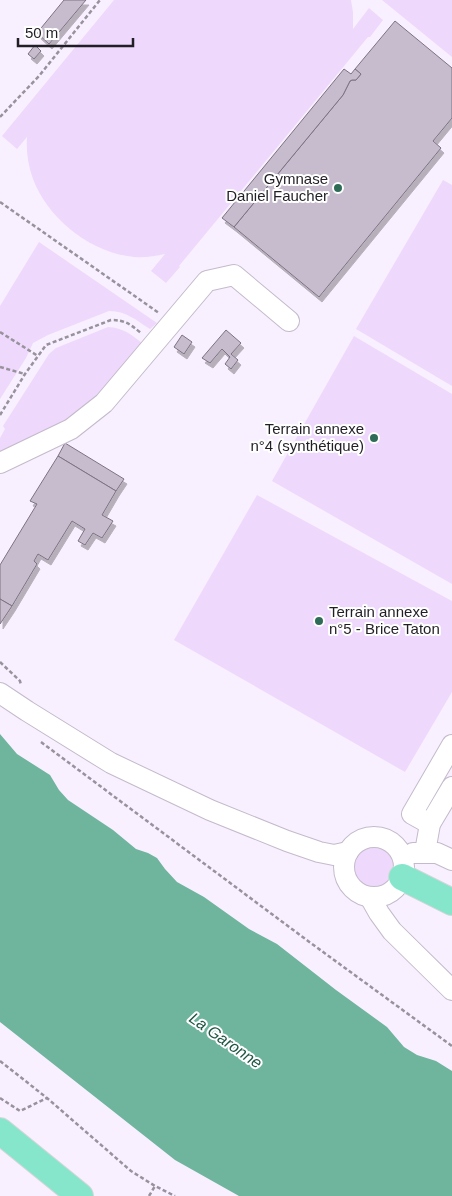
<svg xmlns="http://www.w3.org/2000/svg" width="452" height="1196" viewBox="0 0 452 1196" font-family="Arial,sans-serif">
<defs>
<filter id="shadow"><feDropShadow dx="3" dy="5" stdDeviation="0" flood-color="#0004"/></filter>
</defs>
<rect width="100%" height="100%" fill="#f9f0ff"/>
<!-- green -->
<g fill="#eed9fc">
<path d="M114,0H351L353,12V29L369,8L383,20L370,37H368L179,266L180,267L166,283L151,271L165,254C155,256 145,258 134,257C91,253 48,219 33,179C28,165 26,151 27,137L17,149L2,136Z"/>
<path d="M382,0H452V57Z"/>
<path d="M443,180L452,185V386L356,329Z"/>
<path d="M39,242L157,323L150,329C136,320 126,311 109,311L48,335L33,343L26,358L0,399V306Z"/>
<path d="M108,327C124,328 130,334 142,343L79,416L0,452V438L5,429L3,426L49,354L56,348Z"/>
<path d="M354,336L452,394V584L272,481Z"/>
<path d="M257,495L452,601V692L405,772L174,640Z"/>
<circle cx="373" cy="868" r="21"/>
</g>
<!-- water -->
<path fill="#6fb49c" d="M0,734L17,754L50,775L59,790L68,800L113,830L136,849L148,853L157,858L165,869L177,882L204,897L249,929L277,944L336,990L387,1027L404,1047L417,1055L436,1061L452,1071V1196H239L175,1160L0,1022Z"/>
<!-- building -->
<g fill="#c7bccd" stroke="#7c7282" filter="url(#shadow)">
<path d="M64,0H86L49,44L37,33Z"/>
<path d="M395,21L452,68V118L433,141L441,148L319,297L234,227L343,95L350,81L352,80H356L361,74L355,69Z"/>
<path d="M35,45L41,51L34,59L28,54Z"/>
<path d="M344,69L351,74L355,69L361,74L356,80H352L350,81L343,95L234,227L222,218Z"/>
<path d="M226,330L241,343L231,354L238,360L231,369L225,364L230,357L222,349L210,363L202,358Z"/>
<path d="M182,335L192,342L184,354L174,347Z"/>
<path d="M65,443L124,479L116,491L58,456Z"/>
<path d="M58,456L116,491L102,515L113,521L102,538L93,533L85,545L78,541L85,529L72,521L48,560L38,554L34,561L37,564L12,606L0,599V565L37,504L30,501Z"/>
<path d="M0,599L12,606L0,624Z"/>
</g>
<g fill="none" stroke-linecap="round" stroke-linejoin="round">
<!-- minor casing -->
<g stroke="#c4bacb" stroke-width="22">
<g id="minor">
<path d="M0,463L71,429L104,403L207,281L234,275L289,321"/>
<path d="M0,693L27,711L111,763L210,810L287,841L319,852L334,855L348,852"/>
<path d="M430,824L412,814L452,745"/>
<circle cx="374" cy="867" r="30"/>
<path d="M425,852L430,824L452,787"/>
<path d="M413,853H437L452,860"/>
<path d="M370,897L379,913L392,931L452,990"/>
</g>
</g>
<!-- major casing -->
<g stroke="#d7d6d8" stroke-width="28">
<g id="major">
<path d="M402,877L452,902"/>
<path d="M0,1131L80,1196"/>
</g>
</g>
<!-- path -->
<g stroke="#98929d" stroke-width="2.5" stroke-dasharray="4 2.5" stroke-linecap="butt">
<path d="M0,117L39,76L100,0"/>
<path d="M0,202L159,313"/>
<path d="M0,332L38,356"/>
<path d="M0,367L25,374"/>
<path d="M0,415L25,374L46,345L111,320C125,320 130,324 141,333"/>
<path d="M0,662L20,681L21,685"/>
<path d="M41,742L308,941L452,1046"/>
<path d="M0,1061L47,1098L131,1171L155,1186L175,1196"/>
<path d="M0,1098L20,1111L47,1098"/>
<path d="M149,1196L155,1186"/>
</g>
<!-- minor -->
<use href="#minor" stroke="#fff" stroke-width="20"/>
<!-- major -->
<use href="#major" stroke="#86e6cc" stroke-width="26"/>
</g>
<!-- markers -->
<g fill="#2e6c58" stroke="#fff" stroke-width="2">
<circle cx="338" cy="188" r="5"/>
<circle cx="374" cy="438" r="5"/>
<circle cx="319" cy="621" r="5"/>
</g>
<g text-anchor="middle" stroke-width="4" stroke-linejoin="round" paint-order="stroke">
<!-- poi labels -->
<g font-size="15" fill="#221e25" stroke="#fff" text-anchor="end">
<text x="328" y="184">Gymnase<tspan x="328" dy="17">Daniel Faucher</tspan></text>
<text x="364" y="434">Terrain annexe<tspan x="364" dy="17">n°4 (synthétique)</tspan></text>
<text x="329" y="617" text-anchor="start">Terrain annexe<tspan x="329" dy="17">n°5 - Brice Taton</tspan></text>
</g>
<!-- water labels -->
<g font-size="16" font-style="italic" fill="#1e5544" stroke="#fff">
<text transform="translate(226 1040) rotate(35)" y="6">La Garonne</text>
</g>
</g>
<!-- scale -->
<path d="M18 38v8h115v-8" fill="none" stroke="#221e25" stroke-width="2.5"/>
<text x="25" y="38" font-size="15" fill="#221e25" stroke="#ffffff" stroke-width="4" paint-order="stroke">50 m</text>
</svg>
